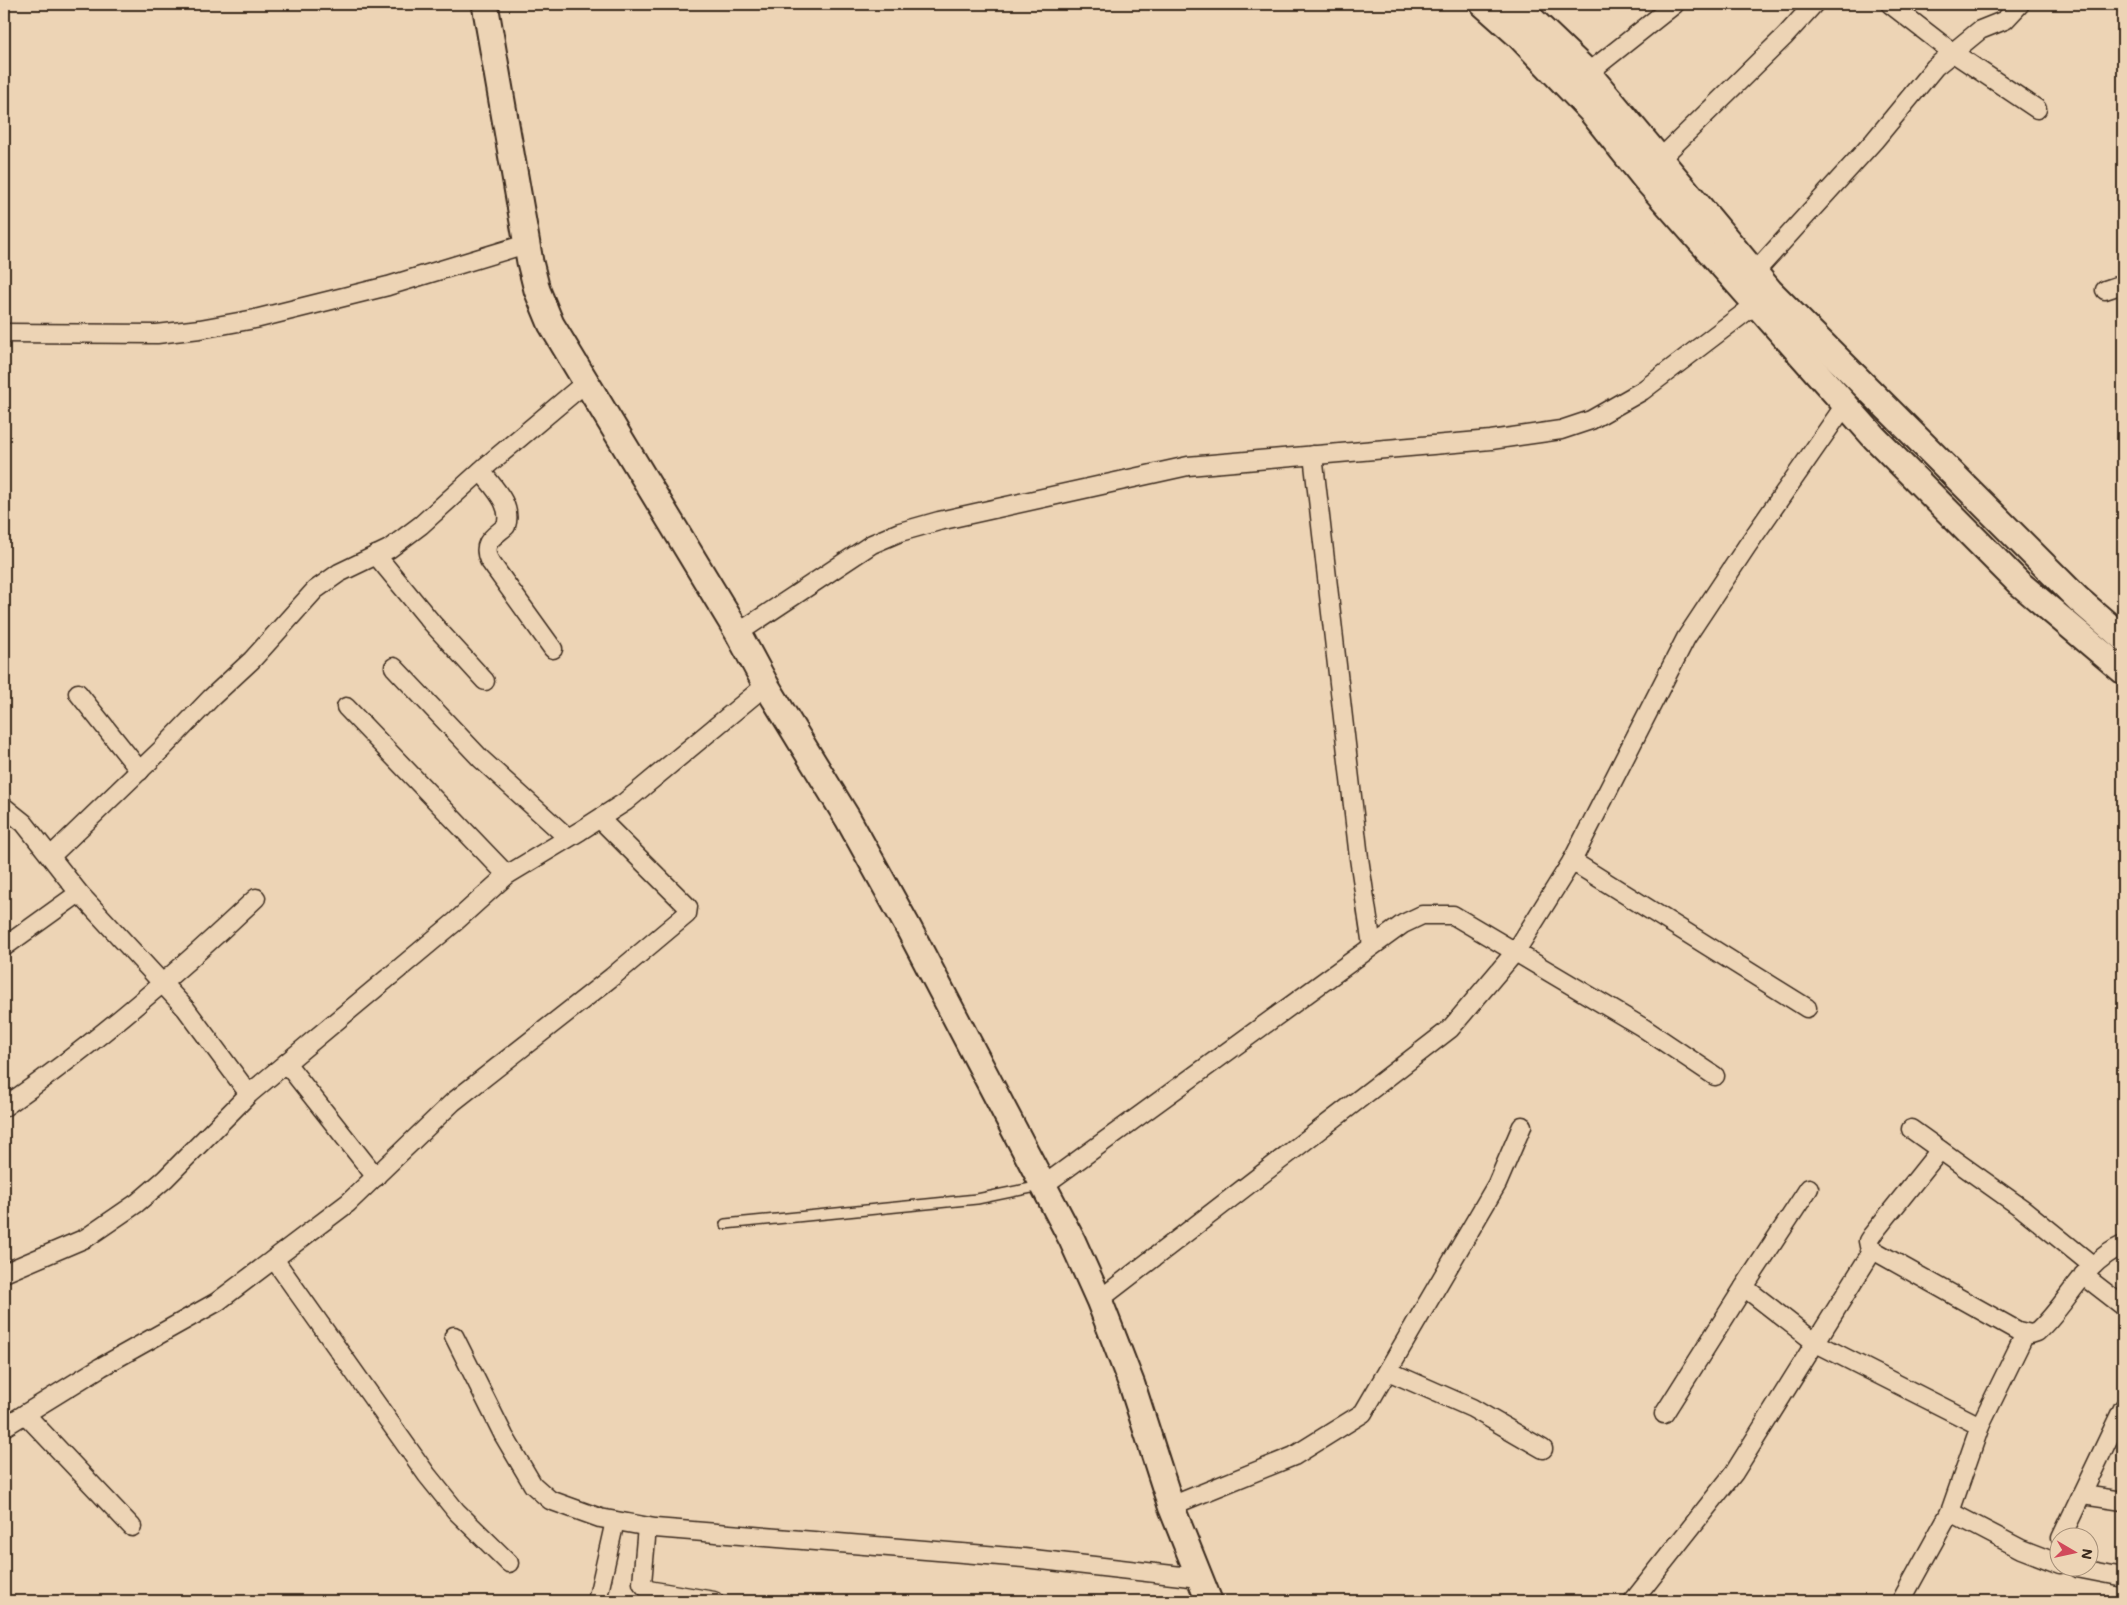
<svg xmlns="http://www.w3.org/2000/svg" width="2127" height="1605" viewBox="0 0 2127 1605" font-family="Mali,sans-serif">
<rect width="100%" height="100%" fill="#edd4b5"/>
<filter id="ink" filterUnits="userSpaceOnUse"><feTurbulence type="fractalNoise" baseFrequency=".02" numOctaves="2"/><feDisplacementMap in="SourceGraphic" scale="10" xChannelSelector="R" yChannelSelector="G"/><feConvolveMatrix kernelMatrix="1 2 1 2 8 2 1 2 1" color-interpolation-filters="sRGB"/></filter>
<g filter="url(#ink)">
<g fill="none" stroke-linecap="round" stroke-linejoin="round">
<!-- lane casing -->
<g stroke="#3b2a1e" stroke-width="12">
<path id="lane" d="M725,1224L977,1199L1041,1186"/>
</g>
<!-- street casing -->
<g stroke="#3b2a1e" stroke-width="21">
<g id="street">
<path d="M1890,4L1952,52L2037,109"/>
<path d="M1588,73L1675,4"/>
<path d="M1660,159L1785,36L1814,4"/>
<path d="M1755,272L1874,141L1935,67L1980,30L2005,20L2020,4"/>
<path d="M2105,290L2123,284"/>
<path d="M4,333L157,334L200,329L255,319L388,286L526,244"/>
<path d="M1313,455L1359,858L1372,946"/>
<path d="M481,471C493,487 513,505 506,526C494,537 481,542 489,560L553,649"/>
<path d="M376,555L432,623L485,681"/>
<path d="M738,633L872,544L900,532L939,521L1188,466L1491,440L1561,430L1591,420L1642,391L1756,304"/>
<path d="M394,667L481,759L568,838"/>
<path d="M78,693L140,771"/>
<path d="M346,707L507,875"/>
<path d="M4,807L24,823L79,893L186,1009L249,1094"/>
<path d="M51,856L161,750L211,698L252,660L315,590L339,573L389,549L421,525L485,467L585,383"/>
<path d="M1572,861L1807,1008"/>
<path d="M4,947L79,893"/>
<path d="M286,1063L376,1177"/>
<path d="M4,1107C94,1045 177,973 256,898"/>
<path d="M1911,1129L2023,1209L2092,1265"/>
<path d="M1940,1150L1872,1235L1868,1241L1869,1246L1873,1250L2018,1331L2031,1334L2037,1332C2069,1303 2081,1264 2123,1245"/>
<path d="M1044,1185L1403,924L1422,915H1453L1642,1027L1715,1076"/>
<path d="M274,1259L427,1475L456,1511L509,1563"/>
<path d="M4,1273L86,1238L137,1203L165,1179L249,1094L455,922L507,875L580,831L625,802L766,685"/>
<path d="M2083,1275L2123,1306"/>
<path d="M1744,1287L1809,1188"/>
<path d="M1099,1300L1450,1029L1516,951L1572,861L1686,638L1747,546L1845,405"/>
<path d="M454,1336L504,1436L533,1485L550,1500L600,1518L655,1528L1024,1558L1199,1578"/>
<path d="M1388,1371L1472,1408L1543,1449"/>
<path d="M25,1414L132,1527"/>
<path d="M1664,1414L1744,1287L1816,1343L1980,1426"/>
<path d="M4,1427L101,1367L217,1302L348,1203L453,1102L612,977L687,914L688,907L600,819"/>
<path d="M2083,1495L2123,1501"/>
<path d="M1171,1506L1294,1456L1363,1413L1497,1184L1522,1126"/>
<path d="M1950,1512L2021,1549L2060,1564"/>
<path d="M647,1527L642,1583L648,1590L714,1601"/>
<path d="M2061,1538L2123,1408"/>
<path d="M2077,1568L2123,1577"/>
<path d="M597,1601L615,1521"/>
<path d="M1633,1601L1734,1473L1873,1250"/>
<path d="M1901,1601L1950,1512L1980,1426L2025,1334"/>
</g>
</g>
<!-- secondary casing -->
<g stroke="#3b2a1e" stroke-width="29">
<g id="secondary">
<path d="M485,4L530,262L537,290L551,324L738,633L766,685L848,819L908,927L1072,1240L1099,1300L1132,1385L1171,1506L1209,1601"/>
<path d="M1483,4L1519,36L1590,110L1646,180L1874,437L2019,583L2123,671"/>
<path d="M1516,4L1588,73L1770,291L2078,599L2123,638"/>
</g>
</g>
<!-- lane -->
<use href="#lane" stroke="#edd4b5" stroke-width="9"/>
<!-- street -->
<use href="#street" stroke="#edd4b5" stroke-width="18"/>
<!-- secondary -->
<use href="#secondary" stroke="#edd4b5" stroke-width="25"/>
</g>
</g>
<!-- margin -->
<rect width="2127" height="1605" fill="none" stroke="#edd4b5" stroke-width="20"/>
<rect x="10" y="10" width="2107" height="1585" fill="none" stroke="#3b2a1e" stroke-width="2" filter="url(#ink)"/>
<!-- north arrow -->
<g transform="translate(2074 1552) rotate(99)"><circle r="24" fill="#edd4b5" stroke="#a69079"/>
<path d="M0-4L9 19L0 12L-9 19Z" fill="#d1495b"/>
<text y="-8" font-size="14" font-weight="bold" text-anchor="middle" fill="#3b2a1e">N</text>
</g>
</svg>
